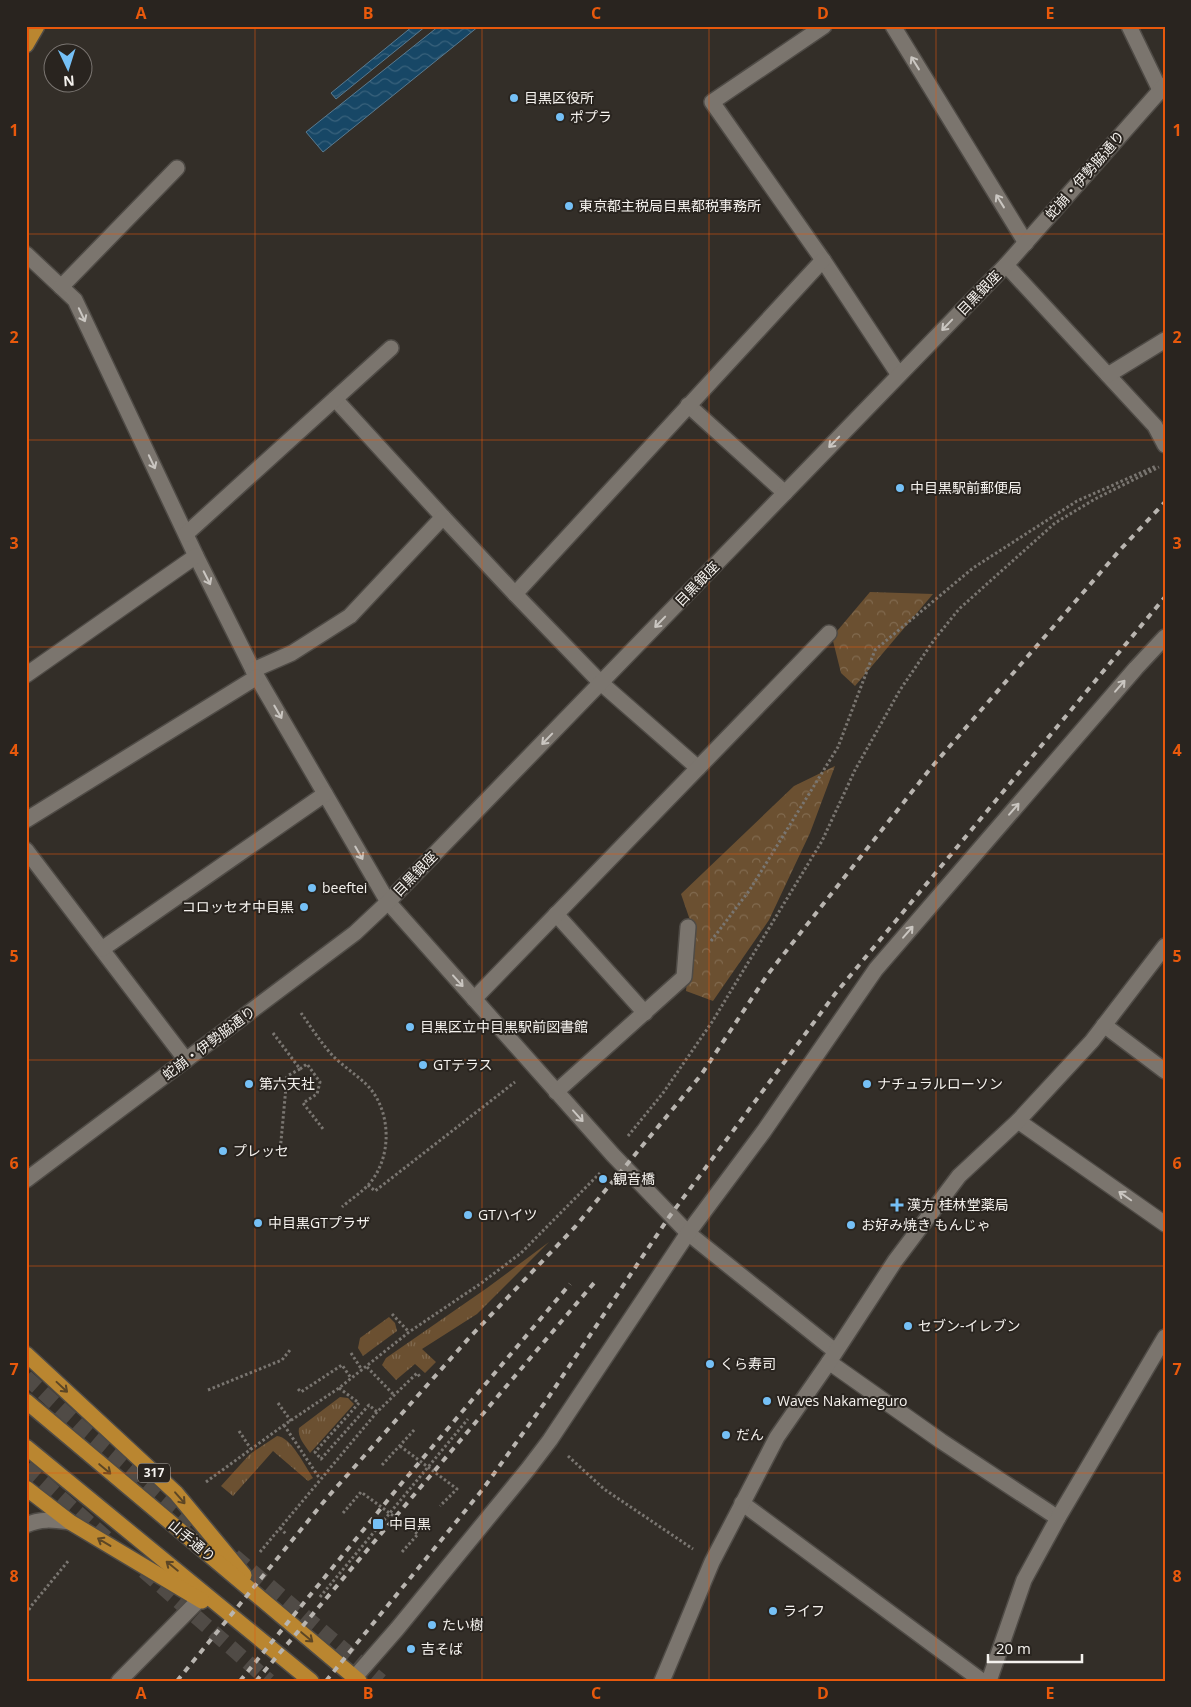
<svg xmlns="http://www.w3.org/2000/svg" width="1191" height="1707" viewBox="0 0 1191 1707" font-family="'Open Sans','Noto Sans JP',sans-serif">
<defs>
<pattern id="grass-tufts" width="24" height="20" patternUnits="userSpaceOnUse" patternTransform="scale(1.25)"><rect width="24" height="20" fill="#6b5031"/><path d="M3 7l-1-3M5 7V3M7 7l1-3M15 17l-1-3M17 17v-4M19 17l1-3" fill="none" stroke="#816a4f"/></pattern>
<pattern id="forest-crowns" width="20" height="18" patternUnits="userSpaceOnUse" patternTransform="scale(1.25)"><rect width="20" height="18" fill="#6b5031"/><path d="M2 6a3 3 0 1 1 6 0M12 15a3 3 0 1 1 6 0" fill="none" stroke="#816a4f"/></pattern>
<pattern id="water-waves" width="16" height="10" patternUnits="userSpaceOnUse" patternTransform="scale(1.25)"><rect width="16" height="10" fill="#174766"/><path d="M0 5q4-4 8 0t8 0" fill="none" stroke="#39627c"/></pattern>
</defs>
<rect width="100%" height="100%" fill="#332e28"/>
<!-- grass -->
<g fill="url(#grass-tufts)">
<path d="M549,1242L477,1314L422,1349L436,1362L425,1373L415,1364L396,1380L382,1365L386,1358L487,1288Z"/>
<path d="M389,1317L395,1323L397,1331L363,1356L358,1348L360,1338Z"/>
<path d="M340,1397L348,1398L354,1404L310,1453C305,1445 297,1437 299,1428Z"/>
<path d="M277,1436C291,1437 305,1466 313,1478L308,1481L273,1451L233,1496L221,1486L250,1454Z"/>
</g>
<!-- forest -->
<g fill="url(#forest-crowns)">
<path d="M870,592L933,594L855,686L841,673L832,637Z"/>
<path d="M835,766L810,833L769,920L713,1001L686,991L692,926L681,894L794,786Z"/>
</g>
<!-- water -->
<g fill="url(#water-waves)" stroke="#5a7a8f">
<path d="M413,26H426L336,99L331,93Z"/>
<path d="M439,26H479L323,152L306,132Z"/>
</g>
<g fill="none" stroke-linecap="round" stroke-linejoin="round">
<!-- highway-tunnel -->
<g stroke="#504b46" stroke-width="15" stroke-dasharray="15 8" stroke-linecap="butt">
<path d="M26,1377L83,1429L199,1527"/>
<path d="M26,1467L112,1543"/>
<path d="M234,1556L381,1681"/>
<path d="M144,1571L269,1681"/>
</g>
<!-- minor casing -->
<g stroke="#4f4b46" stroke-width="18">
<g id="minor">
<path d="M824,26L712,102L823,260L899,375"/>
<path d="M893,26L1026,243"/>
<path d="M1129,26L1160,90"/>
<path d="M26,254L75,300L196,556L253,670L388,902L613,1155L688,1233L835,1351"/>
<path d="M1006,265L1155,426L1165,445"/>
<path d="M61,287L177,168"/>
<path d="M1108,375L1165,340"/>
<path d="M335,399L443,517"/>
<path d="M688,405L785,493"/>
<path d="M186,534L391,348"/>
<path d="M515,594L823,260"/>
<path d="M253,670L292,653L350,616L443,517L515,594L601,683L698,768"/>
<path d="M26,675L196,556"/>
<path d="M26,820L257,677"/>
<path d="M26,850L186,1060"/>
<path d="M556,914L645,1013"/>
<path d="M102,949L325,794"/>
<path d="M474,999L829,633"/>
<path d="M1104,1025L1165,1071"/>
<path d="M556,1092L684,977L688,927"/>
<path d="M1018,1121L1165,1224"/>
<path d="M26,1180L355,933L388,902L1006,265L1165,85"/>
<path d="M829,1362L941,1441L1058,1518"/>
<path d="M742,1503L982,1681"/>
<path d="M26,1525C41,1518 54,1520 70,1522"/>
<path d="M355,1677L397,1629L528,1469L550,1440L688,1233L764,1131L876,969L1136,668L1165,637"/>
<path d="M119,1681L200,1599"/>
<path d="M662,1681L712,1562L777,1437L829,1362L895,1261L959,1176L1018,1121L1092,1041L1165,946"/>
<path d="M989,1681L1024,1580L1058,1518L1165,1337"/>
</g>
</g>
<!-- major casing -->
<g stroke="#4f4b46" stroke-width="18">
<g id="major">
<path d="M26,45L37,26"/>
<path d="M26,1354L176,1493L244,1575"/>
<path d="M26,1401L359,1681"/>
<path d="M26,1447L311,1681"/>
<path d="M26,1488L70,1522L202,1601"/>
</g>
</g>
<!-- path -->
<g stroke="#7a7671" stroke-width="3" stroke-dasharray="2.5 2.5" stroke-linecap="butt">
<path d="M711,941L749,891L838,747L875,650L973,568L1077,501L1156,466"/>
<path d="M301,1013C311,1027 321,1043 333,1056C344,1067 357,1075 368,1086C392,1112 392,1158 369,1184C361,1193 351,1199 342,1207"/>
<path d="M273,1033L300,1069L287,1076L280,1152"/>
<path d="M300,1069L307,1064L320,1082L317,1094L303,1103L323,1129"/>
<path d="M628,1136L663,1093L712,1022L822,841L855,770L900,690L934,640L959,609L1055,523L1095,499L1159,467"/>
<path d="M368,1185L375,1191L515,1082"/>
<path d="M392,1314L409,1332"/>
<path d="M351,1353L362,1370"/>
<path d="M367,1367L394,1395"/>
<path d="M339,1388L359,1403L315,1452L321,1459L369,1405L377,1412"/>
<path d="M298,1389L301,1392L342,1365L351,1378"/>
<path d="M208,1390L282,1360L290,1350"/>
<path d="M278,1403L291,1421"/>
<path d="M284,1425L320,1479"/>
<path d="M239,1431L251,1449"/>
<path d="M400,1446L457,1489L440,1506"/>
<path d="M568,1456L604,1489L693,1549"/>
<path d="M382,1465L415,1429"/>
<path d="M206,1482L284,1425L339,1388L409,1332L480,1284L521,1253L600,1173"/>
<path d="M343,1513L361,1492L418,1534L402,1552"/>
<path d="M280,1528L287,1535"/>
<path d="M260,1552L377,1412L417,1373L421,1378"/>
<path d="M320,1597L468,1419"/>
<path d="M26,1614L32,1605L69,1560"/>
</g>
<!-- minor -->
<use href="#minor" stroke="#7b756e" stroke-width="15"/>
<!-- major -->
<use href="#major" stroke="#ba8630" stroke-width="15"/>
<!-- rail -->
<g stroke="#b9b5b0" stroke-width="4" stroke-dasharray="6 6" stroke-linecap="butt">
<path d="M177,1681L326,1499L469,1338L575,1227L701,1075L768,974L930,769L1120,550L1165,502"/>
<path d="M240,1681L396,1490L570,1284"/>
<path d="M256,1681L594,1283"/>
<path d="M326,1681L483,1489L546,1401L669,1217L835,994L1165,597"/>
</g>
</g>
<!-- one-way arrows -->
<defs><path id="oneway-shaft" d="M-6 0H5M1.5-3L5.5 0L1.5 3" fill="none" stroke-width="1.6" stroke-linecap="round" stroke-linejoin="round" transform="scale(1.25)"/></defs>
<g stroke="#cac6c1">
<use href="#oneway-shaft" transform="translate(915 63) rotate(-122)"/>
<use href="#oneway-shaft" transform="translate(1000 201) rotate(-122)"/>
<use href="#oneway-shaft" transform="translate(82 315) rotate(65)"/>
<use href="#oneway-shaft" transform="translate(947 325) rotate(134)"/>
<use href="#oneway-shaft" transform="translate(834 442) rotate(134)"/>
<use href="#oneway-shaft" transform="translate(152 462) rotate(65)"/>
<use href="#oneway-shaft" transform="translate(207 578) rotate(63)"/>
<use href="#oneway-shaft" transform="translate(660 622) rotate(134)"/>
<use href="#oneway-shaft" transform="translate(1120 686) rotate(-49)"/>
<use href="#oneway-shaft" transform="translate(278 712) rotate(60)"/>
<use href="#oneway-shaft" transform="translate(547 739) rotate(134)"/>
<use href="#oneway-shaft" transform="translate(1014 809) rotate(-49)"/>
<use href="#oneway-shaft" transform="translate(359 853) rotate(60)"/>
<use href="#oneway-shaft" transform="translate(908 932) rotate(-49)"/>
<use href="#oneway-shaft" transform="translate(458 981) rotate(48)"/>
<use href="#oneway-shaft" transform="translate(578 1116) rotate(48)"/>
<use href="#oneway-shaft" transform="translate(1125 1196) rotate(-145)"/>
</g>
<g stroke="#5c4625">
<use href="#oneway-shaft" transform="translate(62 1387) rotate(43)"/>
<use href="#oneway-shaft" transform="translate(105 1469) rotate(40)"/>
<use href="#oneway-shaft" transform="translate(180 1498) rotate(49)"/>
<use href="#oneway-shaft" transform="translate(104 1542) rotate(-149)"/>
<use href="#oneway-shaft" transform="translate(172 1566) rotate(-141)"/>
<use href="#oneway-shaft" transform="translate(307 1637) rotate(40)"/>
</g>
<!-- grid -->
<path fill="none" stroke="#e8590c" stroke-width="1" stroke-opacity="0.55" d="M255,26V1681M482,26V1681M709,26V1681M936,26V1681M26,234H1165M26,440H1165M26,647H1165M26,854H1165M26,1060H1165M26,1266H1165M26,1473H1165"/>
<!-- markers -->
<g fill="#75c0f6" stroke="#29241f" stroke-width="2">
<circle cx="514" cy="98" r="5"/>
<circle cx="560" cy="117" r="5"/>
<circle cx="569" cy="206" r="5"/>
<circle cx="900" cy="488" r="5"/>
<circle cx="312" cy="888" r="5"/>
<circle cx="304" cy="907" r="5"/>
<circle cx="410" cy="1027" r="5"/>
<circle cx="423" cy="1065" r="5"/>
<circle cx="249" cy="1084" r="5"/>
<circle cx="867" cy="1084" r="5"/>
<circle cx="223" cy="1151" r="5"/>
<circle cx="603" cy="1179" r="5"/>
<path d="M894.5 1197.5h5v5h5v5h-5v5h-5v-5h-5v-5h5z"/>
<circle cx="468" cy="1215" r="5"/>
<circle cx="258" cy="1223" r="5"/>
<circle cx="851" cy="1225" r="5"/>
<circle cx="908" cy="1326" r="5"/>
<circle cx="710" cy="1364" r="5"/>
<circle cx="767" cy="1401" r="5"/>
<circle cx="726" cy="1435" r="5"/>
<rect x="372" y="1518" width="12" height="12" rx="2.5"/>
<circle cx="773" cy="1611" r="5"/>
<circle cx="432" cy="1625" r="5"/>
<circle cx="411" cy="1649" r="5"/>
</g>
<g text-anchor="middle" stroke-width="4" stroke-linejoin="round" paint-order="stroke">
<!-- shield labels -->
<rect fill="#29241f" stroke="#b8b4b0" stroke-width="1" x="138" y="1463.5" width="32" height="19" rx="4"/>
<g font-size="12" font-weight="bold" fill="#f5f2ee">
<text x="154" y="1477">317</text>
</g>
<!-- poi labels -->
<g font-size="14" fill="#f5f2ee" stroke="#29241f" text-anchor="start">
<text x="524" y="103">目黒区役所</text>
<text x="570" y="122">ポプラ</text>
<text x="579" y="211">東京都主税局目黒都税事務所</text>
<text x="910" y="493">中目黒駅前郵便局</text>
<text x="322" y="893">beeftei</text>
<text x="294" y="912" text-anchor="end">コロッセオ中目黒</text>
<text x="420" y="1032">目黒区立中目黒駅前図書館</text>
<text x="433" y="1070">GTテラス</text>
<text x="259" y="1089">第六天社</text>
<text x="877" y="1089">ナチュラルローソン</text>
<text x="233" y="1156">プレッセ</text>
<text x="613" y="1184">観音橋</text>
<text x="907" y="1210">漢方 桂林堂薬局</text>
<text x="478" y="1220">GTハイツ</text>
<text x="268" y="1228">中目黒GTプラザ</text>
<text x="861" y="1230">お好み焼き もんじゃ</text>
<text x="918" y="1331">セブン-イレブン</text>
<text x="720" y="1369">くら寿司</text>
<text x="777" y="1406">Waves Nakameguro</text>
<text x="736" y="1440">だん</text>
<text x="389" y="1529">中目黒</text>
<text x="783" y="1616">ライフ</text>
<text x="442" y="1630">たい樹</text>
<text x="421" y="1654">吉そば</text>
</g>
<!-- street labels -->
<g font-size="14" fill="#f5f2ee" stroke="#29241f">
<text transform="translate(1085 175) rotate(-49)" y="5">蛇崩・伊勢脇通り</text>
<text transform="translate(979 293) rotate(-46)" y="5">目黒銀座</text>
<text transform="translate(697 584) rotate(-46)" y="5">目黒銀座</text>
<text transform="translate(415 874) rotate(-46)" y="5">目黒銀座</text>
<text transform="translate(209 1043) rotate(-37)" y="5">蛇崩・伊勢脇通り</text>
<text transform="translate(192 1541) rotate(40)" y="5">山手通り</text>
</g>
</g>
<!-- border -->
<rect width="1191" height="1707" fill="none" stroke="#29241f" stroke-width="55"/>
<!-- north arrow -->
<g transform="translate(68 68) rotate(176)"><circle r="24" fill="#29241f" stroke="#7b7672"/>
<path d="M0-4L9 19L0 12L-9 19Z" fill="#75c0f6"/>
<text y="-8" font-size="14" font-weight="bold" text-anchor="middle" fill="#f5f2ee">N</text>
</g>
<!-- scale -->
<path d="M988 1654v8h94v-8" fill="none" stroke="#f5f2ee" stroke-width="2.5"/>
<text x="996" y="1654" font-size="15" fill="#f5f2ee" stroke="#29241f" stroke-width="4" paint-order="stroke">20 m</text>
<rect x="28" y="28" width="1136" height="1652" fill="none" stroke="#e8590c" stroke-width="2"/>
<g font-size="16" text-anchor="middle" font-weight="bold" fill="#e8590c">
<text x="141" y="19">A</text>
<text x="368" y="19">B</text>
<text x="596" y="19">C</text>
<text x="823" y="19">D</text>
<text x="1050" y="19">E</text>
<text x="14" y="136">1</text>
<text x="1177" y="136">1</text>
<text x="14" y="343">2</text>
<text x="1177" y="343">2</text>
<text x="14" y="549">3</text>
<text x="1177" y="549">3</text>
<text x="14" y="756">4</text>
<text x="1177" y="756">4</text>
<text x="14" y="962">5</text>
<text x="1177" y="962">5</text>
<text x="14" y="1169">6</text>
<text x="1177" y="1169">6</text>
<text x="14" y="1375">7</text>
<text x="1177" y="1375">7</text>
<text x="14" y="1582">8</text>
<text x="1177" y="1582">8</text>
<text x="141" y="1699">A</text>
<text x="368" y="1699">B</text>
<text x="596" y="1699">C</text>
<text x="823" y="1699">D</text>
<text x="1050" y="1699">E</text>
</g>
</svg>
